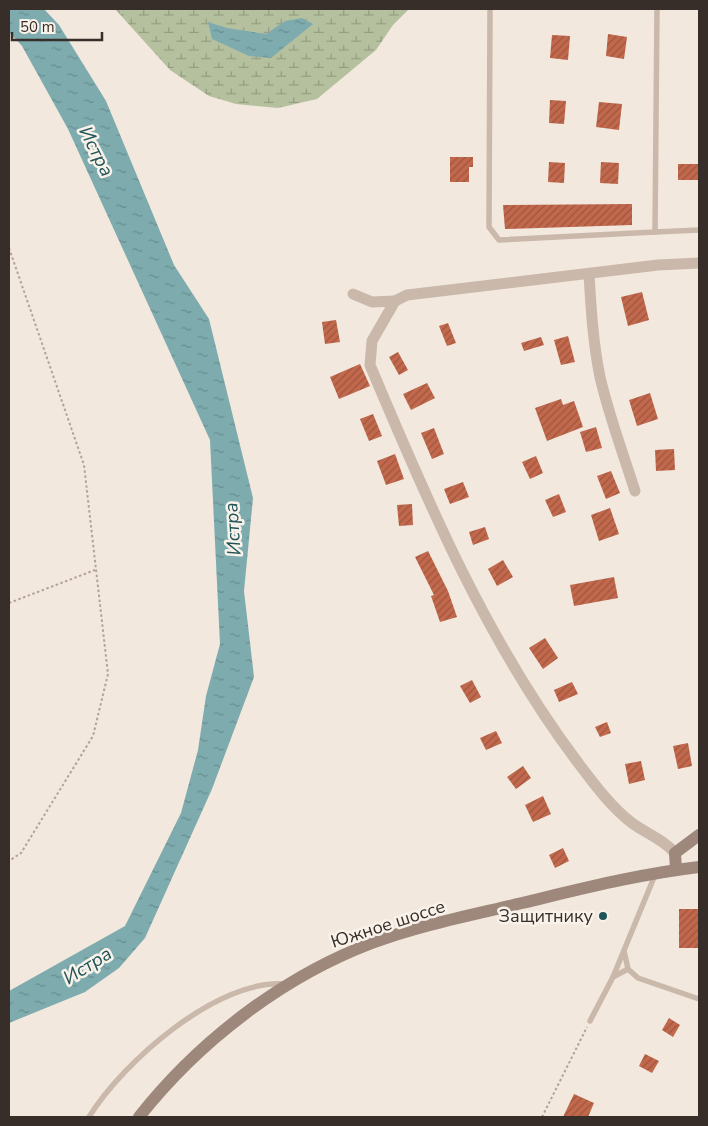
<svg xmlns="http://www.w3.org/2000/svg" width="708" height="1126" viewBox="0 0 708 1126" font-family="'Nunito Sans',sans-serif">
<defs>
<pattern id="wetland-marsh" width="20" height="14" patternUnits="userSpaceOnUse" patternTransform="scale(1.25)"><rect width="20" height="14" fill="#b5c19e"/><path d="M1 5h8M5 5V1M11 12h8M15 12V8" fill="none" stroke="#949d81"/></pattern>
<pattern id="water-ripples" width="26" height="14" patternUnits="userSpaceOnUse" patternTransform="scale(1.25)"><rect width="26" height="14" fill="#7eacae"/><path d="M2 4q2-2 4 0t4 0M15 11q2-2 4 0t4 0" fill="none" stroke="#688c8e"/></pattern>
<pattern id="building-hatch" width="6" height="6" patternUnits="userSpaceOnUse" patternTransform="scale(1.25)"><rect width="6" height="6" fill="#c2684c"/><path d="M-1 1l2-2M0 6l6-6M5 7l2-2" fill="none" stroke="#9e563f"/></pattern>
</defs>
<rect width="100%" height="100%" fill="#f2e8de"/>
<!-- wetland -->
<path fill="url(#wetland-marsh)" d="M115,9H409L393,25L376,50L317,99L278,108L236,104L209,96L170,70Z"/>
<!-- water -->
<g fill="url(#water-ripples)">
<path d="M9,9H44L59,25L106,101L174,265L209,319L253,498L244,591L254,677L212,789L145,938L119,968L85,992L9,1023V991L125,926L181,813L198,750L206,696L220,644L210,440L68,129L22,46L9,32Z"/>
<path d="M302,18L313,24L271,58L249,56L212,39L208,22L227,28L266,34L285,21Z"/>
</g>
<!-- building -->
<g fill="url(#building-hatch)">
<path d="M608,34L627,37L624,59L606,56Z"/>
<path d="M552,35L570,36L568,60L550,58Z"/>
<path d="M550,100L566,101L564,124L549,123Z"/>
<path d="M599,102L622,104L619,130L596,127Z"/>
<path d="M450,157H473V167H469V182H450Z"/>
<path d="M549,162L565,163L564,183L548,182Z"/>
<path d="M601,162L619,163L618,184L600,183Z"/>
<rect x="678" y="164" width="20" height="16"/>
<path d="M632,204V225L505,229L503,205Z"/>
<path d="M642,292L649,320L628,326L621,297Z"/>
<path d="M336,320L340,342L325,344L322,322Z"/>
<path d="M448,323L456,343L447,346L439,326Z"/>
<path d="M568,336L575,362L561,365L554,340Z"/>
<path d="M541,337L544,345L524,351L521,343Z"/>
<path d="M398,352L408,370L399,375L389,357Z"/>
<path d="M360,364L370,386L339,399L330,377Z"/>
<path d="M427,383L435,398L411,410L403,394Z"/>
<path d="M650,393L658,419L637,426L629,400Z"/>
<path d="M561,399L563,405L574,401L583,427L547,441L535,408Z"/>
<path d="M373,414L382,436L369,441L360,419Z"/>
<path d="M596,427L602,448L586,452L580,432Z"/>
<path d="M434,428L444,454L432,459L421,433Z"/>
<path d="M674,449L675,470L656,471L655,450Z"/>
<path d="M395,454L404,479L386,485L377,461Z"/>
<path d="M536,456L543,473L530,479L522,462Z"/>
<path d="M611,471L620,493L606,499L597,476Z"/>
<path d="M463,482L469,497L450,504L444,489Z"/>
<path d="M559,494L566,512L553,517L545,500Z"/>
<path d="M412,504L413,525L399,526L397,505Z"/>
<path d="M610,508L619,534L599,541L591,515Z"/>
<path d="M485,527L489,539L473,545L469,532Z"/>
<path d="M428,551L448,591L457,617L440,622L431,596L434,595L415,557Z"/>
<path d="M503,560L513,577L497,586L488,569Z"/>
<path d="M614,577L618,598L574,606L570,585Z"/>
<path d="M545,638L558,658L543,669L529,648Z"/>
<path d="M472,680L481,697L470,703L460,686Z"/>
<path d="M572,682L578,694L559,702L554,690Z"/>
<path d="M607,722L611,733L600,737L595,727Z"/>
<path d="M496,731L502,743L486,750L480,738Z"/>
<path d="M688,743L692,766L678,769L673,746Z"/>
<path d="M641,761L645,780L629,784L625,764Z"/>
<path d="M523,766L531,778L516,789L507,777Z"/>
<path d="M543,796L551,814L533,822L525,805Z"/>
<path d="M563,848L569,861L555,868L549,855Z"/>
<rect x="679" y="909" width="20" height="39"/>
<path d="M669,1018L680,1025L673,1037L662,1030Z"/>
<path d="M645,1054L659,1061L652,1073L639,1066Z"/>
<path d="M574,1094L594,1103L588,1117H563Z"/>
</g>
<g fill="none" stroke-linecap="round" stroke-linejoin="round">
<!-- path -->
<g stroke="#b5a294" stroke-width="2" stroke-dasharray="2.5 2.5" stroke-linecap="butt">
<path d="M9,248L84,465L108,674L93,736L21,853L9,861"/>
<path d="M9,603L95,570"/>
<path d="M542,1117L587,1027"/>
</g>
<!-- lane -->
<g stroke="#cab8aa" stroke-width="5.5">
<path d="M490,9L489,227L499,240L655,232"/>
<path d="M657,9L655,232L699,230"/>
<path d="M624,951L628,969L638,978L699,999"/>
<path d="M613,977L628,969"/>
<path d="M590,1021L613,977L655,875"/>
<path d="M89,1117C123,1062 218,978 286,984"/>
</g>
<!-- street -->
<g stroke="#cab8aa" stroke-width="11">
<path d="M589,274C591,308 593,343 600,377C609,416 623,453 635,491"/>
<path d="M353,294L372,302L395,301"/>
<path d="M675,853C663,839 647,834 632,823C612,808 594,784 579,764C488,644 428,503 370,365L372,341L395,301L407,295L658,265L699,263"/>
</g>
<!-- secondary -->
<g stroke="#9d887b" stroke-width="12">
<path d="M676,869L675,853L699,835"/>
<path d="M139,1117C198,1042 282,977 372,943C420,925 472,915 522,903C581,889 639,874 699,867"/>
</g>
</g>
<!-- markers -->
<circle fill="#205458" stroke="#f9f2ea" stroke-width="2" cx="603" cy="916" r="5"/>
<g text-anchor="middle" stroke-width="5" stroke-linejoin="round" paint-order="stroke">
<!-- poi labels -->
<g font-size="18" fill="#372e29" stroke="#f9f2ea" text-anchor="end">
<text x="593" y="922">Защитнику</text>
</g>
<!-- street labels -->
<g font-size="18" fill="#372e29" stroke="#f9f2ea">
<text transform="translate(388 924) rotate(-18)" y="6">Южное шоссе</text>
</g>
<!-- water labels -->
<g font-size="19" font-style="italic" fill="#205458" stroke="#f9f2ea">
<text transform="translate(97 151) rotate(63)" y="7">Истра</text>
<text transform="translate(232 529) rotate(-94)" y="7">Истра</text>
<text transform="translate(87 965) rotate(-32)" y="7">Истра</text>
</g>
</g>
<!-- border -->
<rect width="708" height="1126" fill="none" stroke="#372e29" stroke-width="20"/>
<!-- scale -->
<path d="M12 32v8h90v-8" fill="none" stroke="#372e29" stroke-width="2.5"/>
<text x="20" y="32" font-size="15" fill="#372e29" stroke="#f9f2ea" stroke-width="4" paint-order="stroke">50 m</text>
</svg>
